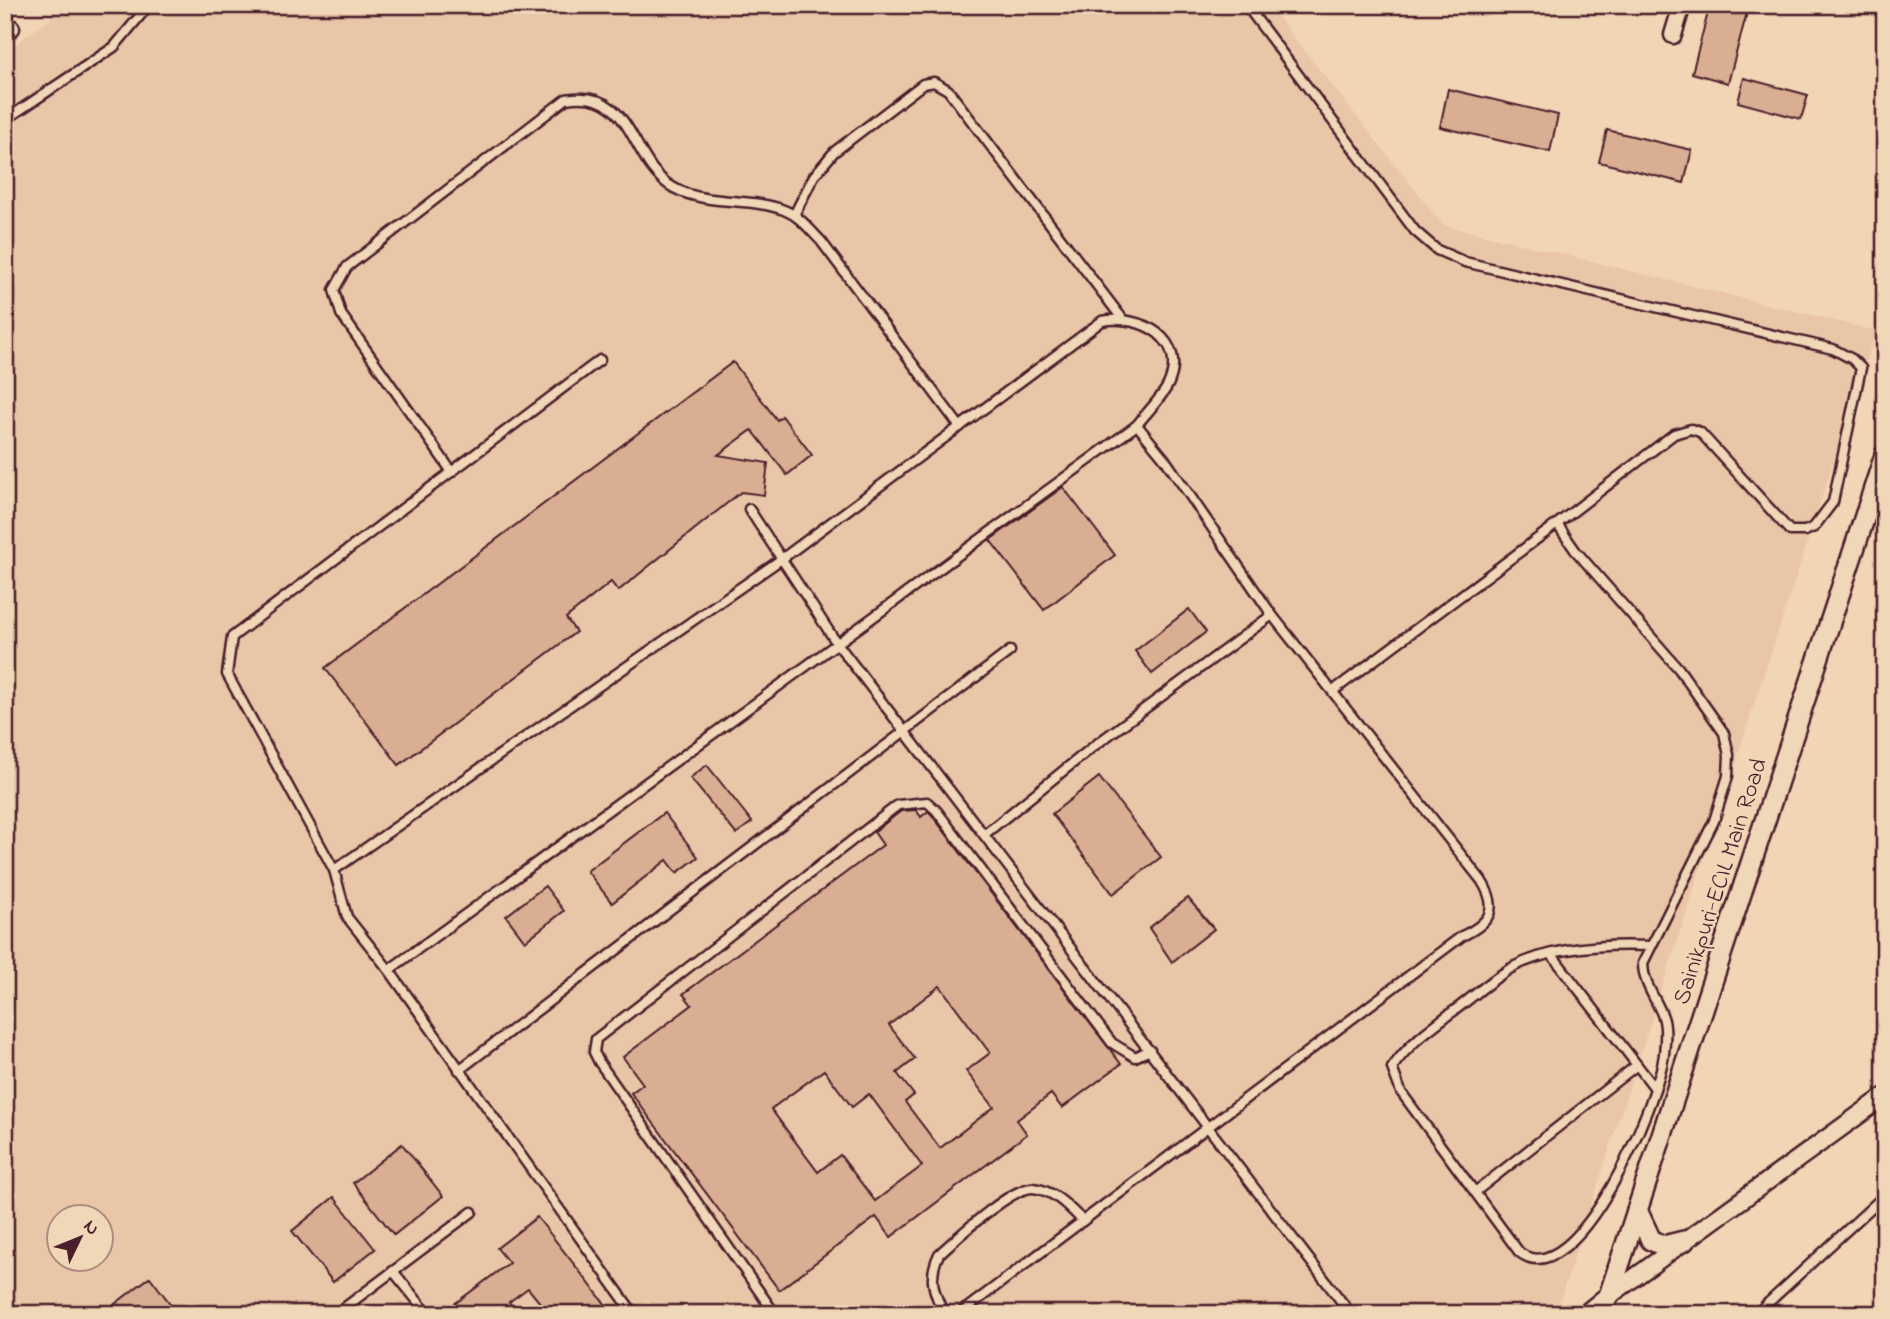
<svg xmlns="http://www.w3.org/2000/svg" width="1890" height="1319" viewBox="0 0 1890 1319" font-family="'Indie Flower',sans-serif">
<rect width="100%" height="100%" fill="#f2d5b5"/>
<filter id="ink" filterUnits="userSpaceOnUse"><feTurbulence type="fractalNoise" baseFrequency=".0143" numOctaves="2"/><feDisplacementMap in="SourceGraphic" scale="14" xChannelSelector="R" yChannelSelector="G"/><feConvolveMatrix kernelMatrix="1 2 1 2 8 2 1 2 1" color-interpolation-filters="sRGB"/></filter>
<g filter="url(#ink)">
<!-- built -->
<path fill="#e8c6a7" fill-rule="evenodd" d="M69,5H1268L1443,225L1876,331L1560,1300L1543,1314H5V52ZM60,1218H102V1260H60Z"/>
<!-- building -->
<g fill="#daae92" stroke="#4a1f2b" stroke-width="2" fill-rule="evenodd">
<path d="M1710,5H1749L1728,83L1692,73Z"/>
<path d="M1744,78L1808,95L1801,119L1738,102Z"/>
<path d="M1448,89L1558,115L1550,152L1440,127Z"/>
<path d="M1607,130L1692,150L1684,183L1599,162Z"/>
<path d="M733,362L777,420L782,416L812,455L787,475L752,430L718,455L768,463L764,495L741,492L618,591L611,582L566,618L576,632L399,765L325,668Z"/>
<path d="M1063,487L1115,555L1044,610L990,540Z"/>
<path d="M1189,609L1206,632L1152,674L1135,651Z"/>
<path d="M707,765L752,822L736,834L690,778Z"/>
<path d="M1099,777L1161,857L1113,894L1052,814Z"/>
<path d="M916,810L921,817L928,811L931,814L1121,1064L1062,1108L1051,1094L1017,1120L1027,1134L891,1237L876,1217L779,1290L631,1093L643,1084L623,1057L692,1005L683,994L883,845L874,832L901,811ZM940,986L990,1053L966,1071L994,1107L940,1148L905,1102L914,1095L897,1073L915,1059L889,1025ZM824,1070L852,1107L869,1094L922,1166L875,1201L840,1155L818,1172L771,1109Z"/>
<path d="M664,813L698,857L677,873L667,860L612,903L587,871Z"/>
<path d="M545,886L564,911L525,941L506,916Z"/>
<path d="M1188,898L1214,929L1172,962L1149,928Z"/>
<path d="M402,1144L443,1196L394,1235L353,1183Z"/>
<path d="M334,1197L375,1249L333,1282L292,1231Z"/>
<path d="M537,1217L613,1314H549L528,1288L509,1302L518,1314H460L453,1305L509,1263L497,1248Z"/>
<path d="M150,1277L178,1314H102Z"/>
</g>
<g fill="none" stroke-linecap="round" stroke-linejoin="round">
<!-- service casing -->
<g stroke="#4a1f2b" stroke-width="13">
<g id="service">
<path d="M1246,5L1415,231L1437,250L1465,262L1833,349L1852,359L1861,368L1833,502L1814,527L1805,531H1790L1700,432L1691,429L1674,434L1557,524L1575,550L1679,669L1724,733L1729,755L1728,776L1714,821L1643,963C1643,984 1656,998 1663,1017C1667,1028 1665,1043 1664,1054C1659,1098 1577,1298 1519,1252L1401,1092L1392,1068C1408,1044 1432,1027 1455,1010C1474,996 1494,977 1515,966C1556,946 1607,944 1651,946"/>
<path d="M5,120L114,47L149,5"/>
<path d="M794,215L814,176L834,152L923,84L934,82L948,90L1121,317"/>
<path d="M452,472L341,314L334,290L347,267L566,99C636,87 628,163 674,188C707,206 750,197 784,210C800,216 810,230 821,241L960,427"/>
<path d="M749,509L836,642L1351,1314"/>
<path d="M1333,691L1557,524"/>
<path d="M985,834L1094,746L1272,615"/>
<path d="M334,870L227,674L232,637L600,360"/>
<path d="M1552,955L1654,1087"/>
<path d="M389,970L1137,425L1164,458L1272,615L1481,880C1500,909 1490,923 1462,936L959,1314"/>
<path d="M459,1070L1010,651"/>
<path d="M1475,1192L1637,1065"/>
<path d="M393,1271L428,1314"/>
<path d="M336,1314L472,1212"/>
<path d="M634,1314L389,970L347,917L334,870L783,558L1102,321C1141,314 1189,339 1168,385C1161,399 1146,413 1137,425"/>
<path d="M775,1314L599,1062L594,1052L596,1039L898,805L927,802L936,810L1112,1043L1135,1057L1150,1050"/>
<path d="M944,1314C933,1291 928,1277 939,1254C957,1238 1011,1187 1033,1188C1054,1190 1069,1207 1083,1221"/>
<path d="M1756,1314L1885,1195"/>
</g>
</g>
<!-- minor casing -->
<g stroke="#4a1f2b" stroke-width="21">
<g id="minor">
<path d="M5,24L11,28"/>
<path d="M1673,35L1682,5"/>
<path d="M1609,1296L1885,1096"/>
</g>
</g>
<!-- tertiary casing -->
<g stroke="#4a1f2b" stroke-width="24">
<g id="tertiary">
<path d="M1637,1210L1651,1240L1664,1246L1684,1241"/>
<path d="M1587,1314L1609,1296L1885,455"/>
</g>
</g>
<!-- service -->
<use href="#service" stroke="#f0d7b8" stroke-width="8"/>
<!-- minor -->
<use href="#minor" stroke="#f0d7b8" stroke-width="16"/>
<!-- tertiary -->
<use href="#tertiary" stroke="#f0d7b8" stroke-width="19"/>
</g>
</g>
<g text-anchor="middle" stroke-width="5" stroke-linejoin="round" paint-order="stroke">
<!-- street labels -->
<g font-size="24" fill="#4a1f2b" stroke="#f0d7b8">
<text transform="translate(1719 881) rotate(-72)" y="8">Sainikpuri-ECIL Main Road</text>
</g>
</g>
<!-- margin -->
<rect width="1890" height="1319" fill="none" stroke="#f0d7b8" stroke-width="28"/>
<rect x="14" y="14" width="1862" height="1291" fill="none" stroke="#4a1f2b" stroke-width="2.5" filter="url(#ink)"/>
<!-- north arrow -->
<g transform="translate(80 1238) rotate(47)"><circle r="33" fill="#f0d7b8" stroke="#ae8d80" stroke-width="2"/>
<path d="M0-5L12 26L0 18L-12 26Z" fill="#4a1f2b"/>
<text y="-10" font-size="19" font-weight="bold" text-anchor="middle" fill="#4a1f2b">N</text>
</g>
</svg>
